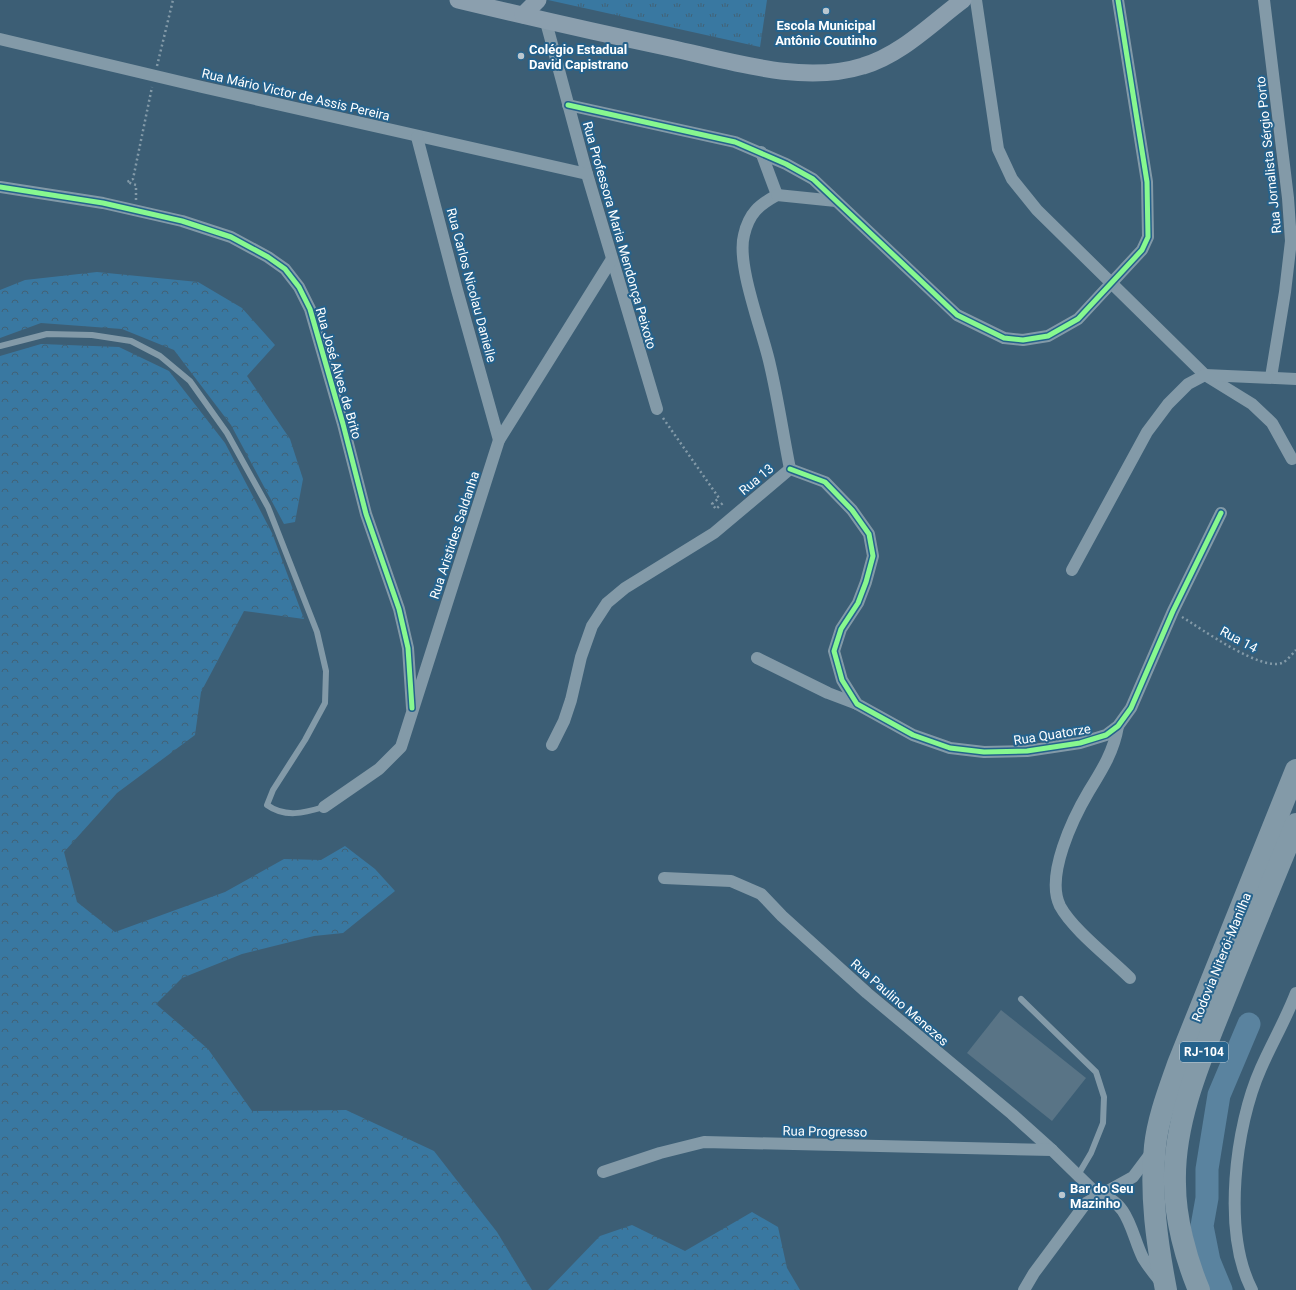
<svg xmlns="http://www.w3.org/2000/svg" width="1296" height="1290" viewBox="0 0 1296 1290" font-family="Roboto,sans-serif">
<defs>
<pattern id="forest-crowns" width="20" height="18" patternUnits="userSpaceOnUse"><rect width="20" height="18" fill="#3978a1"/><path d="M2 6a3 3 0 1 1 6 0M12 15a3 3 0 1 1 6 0" fill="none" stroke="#426276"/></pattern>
<pattern id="park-tufts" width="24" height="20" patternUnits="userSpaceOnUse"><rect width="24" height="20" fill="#3978a1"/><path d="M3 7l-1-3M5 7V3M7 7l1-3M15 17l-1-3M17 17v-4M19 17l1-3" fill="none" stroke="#426276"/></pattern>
</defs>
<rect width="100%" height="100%" fill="#3c5e75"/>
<!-- forest -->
<g fill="url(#forest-crowns)">
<path d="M97,272L198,282L242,308L275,345L247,376L290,439L303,479L295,522L284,524L231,425L174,350L122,329L41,323L0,338V290L25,280Z"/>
<path d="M41,344L119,347L169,371L225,443L272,533L304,619L244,611L201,692L195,735L117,793L64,852L77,902L115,932L225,892L284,859L321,860L345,846L375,869L395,891L343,933L314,936L242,954L182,978L156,1004L208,1049L252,1111L346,1110L434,1151L497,1232L532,1290H0V356Z"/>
<path d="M752,1212L778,1227L787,1268L800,1290H548L600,1236L632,1225L685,1251Z"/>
</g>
<!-- park -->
<path fill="url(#park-tufts)" d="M548,0H767L760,47Z"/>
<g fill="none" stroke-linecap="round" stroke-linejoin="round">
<!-- river -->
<path stroke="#5a839f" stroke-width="23" d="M1221,1290L1209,1261L1202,1226L1207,1198V1169L1219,1095L1249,1024"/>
</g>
<!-- building -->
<path fill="#597486" d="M1001,1010L1086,1078L1052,1121L967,1053Z"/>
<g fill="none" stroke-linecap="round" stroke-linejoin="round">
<!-- path -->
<g stroke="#839aa8" stroke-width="2.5" stroke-dasharray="2 3" stroke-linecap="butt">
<path d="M157,66L173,0"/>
<path d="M136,200V185L127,182L133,179L152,87"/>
<path d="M663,418L719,498L712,504L716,509L724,502"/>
<path d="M1182,617C1202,629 1260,671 1282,663C1287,661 1292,654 1296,650"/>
</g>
<!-- lane -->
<g stroke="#839aa8" stroke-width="6">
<path d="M0,346L47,334L92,335L131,341L160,356L190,381L227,433L268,507L317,632L326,671L325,703L305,740L273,790L267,805C285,818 304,813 324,807"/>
<path d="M1021,999L1096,1072L1104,1097L1103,1123L1091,1153L1078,1175"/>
</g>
<!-- street -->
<g stroke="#839aa8" stroke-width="12">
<path d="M976,0L998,149L1012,179L1037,210L1205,375L1252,404L1272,423L1292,459"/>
<path d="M1264,0L1288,198L1291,241L1285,292L1271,377"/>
<path d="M546,22L587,174L657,409"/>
<path d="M0,39L202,87L587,174"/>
<path d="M568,105L735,142L786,164L813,179L957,315L1004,338L1023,340L1048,336L1078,319L1142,250L1148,237L1147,182L1118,0"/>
<path d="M417,137L457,290L499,440"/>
<path d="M761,152L777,195C759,205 749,213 744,235C736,265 763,332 770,365C778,399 783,434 790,469"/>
<path d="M0,187L103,203L182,221L231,237L268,257L285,269L299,287L310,309L343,424L366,514L399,609L408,648L412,708"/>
<path d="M777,195L836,201"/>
<path d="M790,469L825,482L852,510L869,534L873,556L866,582L858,603L841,629L834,651L842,680L857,704L913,735L950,748L984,752L1027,751L1080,743L1106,735L1118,726L1131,708L1173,611L1221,513"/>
<path d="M1072,570L1147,432L1168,404L1188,384L1205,375L1296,379"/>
<path d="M757,658L828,693L857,704"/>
<path d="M1118,726C1114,751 1102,770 1089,791C1073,818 1045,876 1060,906C1073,930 1110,958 1130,978"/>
<path d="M552,745L564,721L571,700L581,657L592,626L607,603L625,588L714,533L790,469"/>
<path d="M324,807L379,769L401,747L499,440L612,259"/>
<path d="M664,878L731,881L761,894L782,916L867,993L1012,1114L1052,1150L1098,1195"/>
<path d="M603,1172L660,1153L704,1142L1052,1150"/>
<path d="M1098,1195C1129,1200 1131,1234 1143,1258C1148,1266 1154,1274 1160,1281"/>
<path d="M1024,1290L1034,1273L1086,1203L1133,1177L1151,1153"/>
<path d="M1252,1290C1222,1232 1235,1126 1261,1068C1272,1043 1286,1019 1296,993"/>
</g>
<!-- secondary -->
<g stroke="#8b9fae" stroke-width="17">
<path d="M458,0C529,17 599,33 670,48C730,61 803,85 863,66C901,55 932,23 963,0"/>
<path d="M523,15L538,0"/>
</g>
<!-- highway -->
<g stroke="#839aa8" stroke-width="22">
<path d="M1166,1290C1157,1243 1150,1195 1155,1146C1158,1118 1169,1090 1178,1064L1296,770"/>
<path d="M1199,1290C1186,1259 1175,1218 1175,1184C1173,1120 1202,1056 1225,998C1248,940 1272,882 1296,824"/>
</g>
<!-- cycleway casing -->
<g stroke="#25628c" stroke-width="8">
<g id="cycleway">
<path d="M568,105L735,142L786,164L813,179L957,315L1004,338L1023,340L1048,336L1078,319L1142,250L1148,237L1147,182L1118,0"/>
<path d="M0,187L103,203L182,221L231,237L268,257L285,269L299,287L310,309L343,424L366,514L399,609L408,648L412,708"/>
<path d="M790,469L825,482L852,510L869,534L873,556L866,582L858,603L841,629L834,651L842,680L857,704L913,735L950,748L984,752L1027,751L1080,743L1106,735L1118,726L1131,708L1173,611L1221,513"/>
</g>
</g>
<!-- cycleway -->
<use href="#cycleway" stroke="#87f88f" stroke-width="5"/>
</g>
<!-- markers -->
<g fill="#bbc7cf" stroke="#25628c" stroke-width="1.5">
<circle cx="826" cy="11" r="4"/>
<circle cx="521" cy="56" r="4"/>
<circle cx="1062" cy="1195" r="4"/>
</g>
<g text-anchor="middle" stroke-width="4" stroke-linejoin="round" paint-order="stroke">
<!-- shield labels -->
<rect fill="#25628c" stroke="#bed0dc" stroke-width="1" x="1180" y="1042" width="48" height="20" rx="3"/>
<g font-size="12" font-weight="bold" fill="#fff">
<text x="1204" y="1056">RJ-104</text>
</g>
<!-- poi labels -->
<g font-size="13" font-weight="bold" fill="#fff" stroke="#25628c" text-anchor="start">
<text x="826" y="30" text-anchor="middle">Escola Municipal<tspan x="826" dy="15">Antônio Coutinho</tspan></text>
<text x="529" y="54">Colégio Estadual<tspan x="529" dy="15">David Capistrano</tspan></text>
<text x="1070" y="1193">Bar do Seu<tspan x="1070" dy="15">Mazinho</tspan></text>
</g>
<!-- street labels -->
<g font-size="13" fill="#fff" stroke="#25628c">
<text transform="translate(296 94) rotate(13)" y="5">Rua Mário Victor de Assis Pereira</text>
<text transform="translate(1268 155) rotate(-96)" y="5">Rua Jornalista Sérgio Porto</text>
<text transform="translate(620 235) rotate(74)" y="5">Rua Professora Maria Mendonça Peixoto</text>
<text transform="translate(472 285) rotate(75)" y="5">Rua Carlos Nicolau Danielle</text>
<text transform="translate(339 373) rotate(74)" y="5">Rua José Alves de Brito</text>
<text transform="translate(756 479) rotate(-40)" y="5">Rua 13</text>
<text transform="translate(454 535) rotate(-72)" y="5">Rua Aristides Saldanha</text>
<text transform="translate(1239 639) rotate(28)" y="5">Rua 14</text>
<text transform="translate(1052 734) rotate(-9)" y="5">Rua Quatorze</text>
<text transform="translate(1221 957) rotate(-68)" y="5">Rodovia Niterói-Manilha</text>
<text transform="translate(900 1002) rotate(41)" y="5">Rua Paulino Menezes</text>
<text transform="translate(825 1131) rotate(1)" y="5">Rua Progresso</text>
</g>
</g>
</svg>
